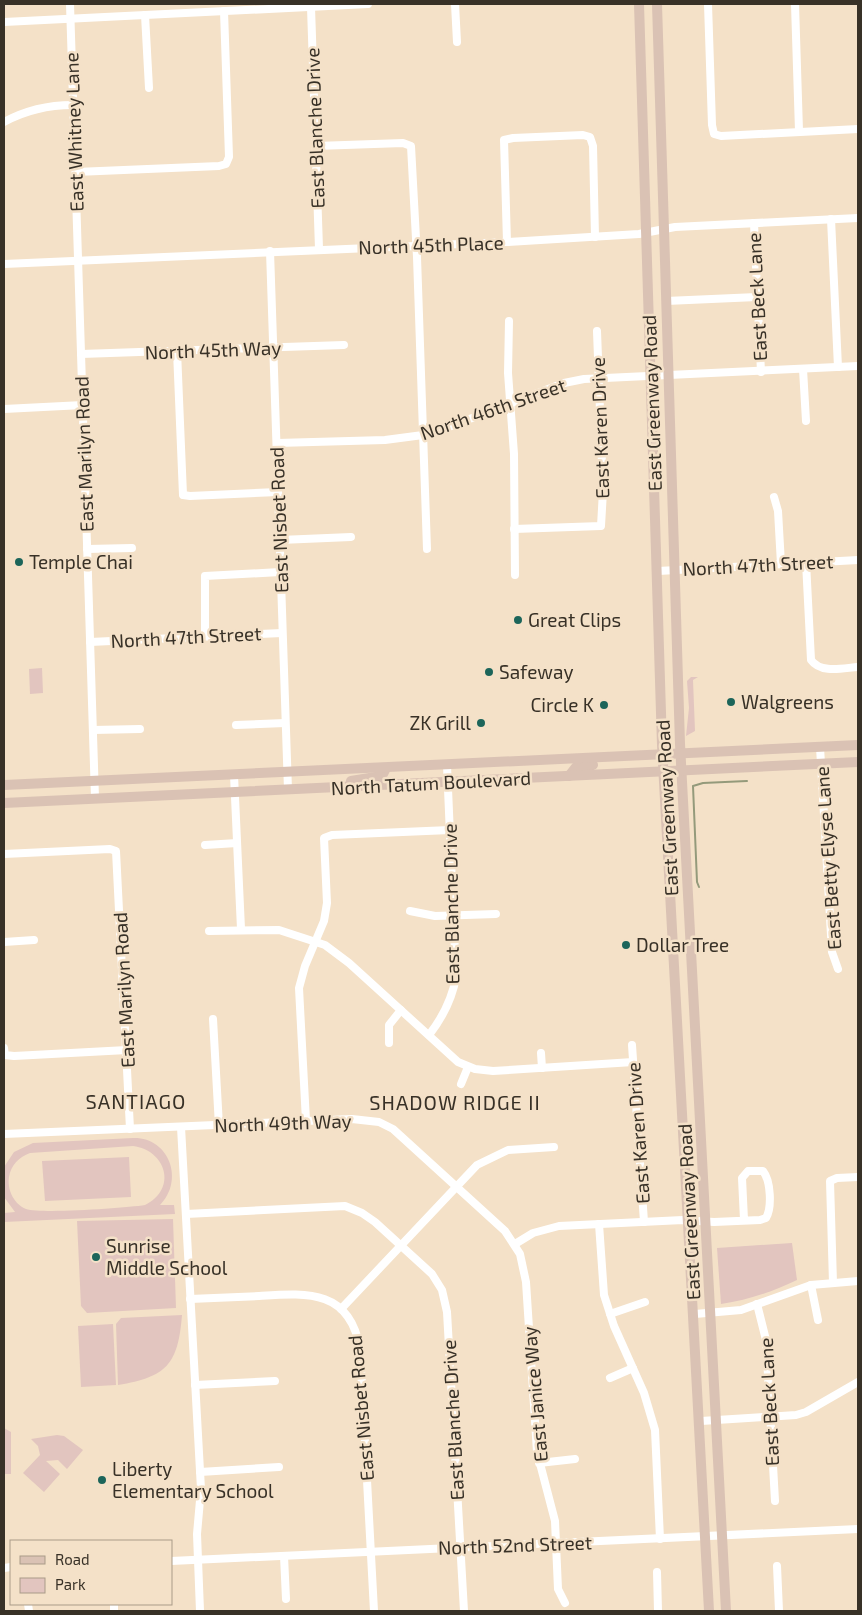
<svg xmlns="http://www.w3.org/2000/svg" width="862" height="1615" viewBox="0 0 862 1615" font-family="'Exo 2',sans-serif">
<rect width="100%" height="100%" fill="#f4e1c8"/>
<!-- green -->
<g fill="#e2c5bf" fill-rule="evenodd">
<path d="M42,668L43,693L30,694L29,669Z"/>
<path d="M691,677H698L693,680L695,731L686,736L689,708L687,681Z"/>
<path d="M133,1138C169,1137 185,1180 160,1205H174L175,1214L4,1222V1213L15,1212L4,1197V1167L14,1152L33,1143ZM133,1146C166,1150 178,1189 145,1205C126,1208 42,1214 26,1209C14,1204 7,1190 9,1177C11,1165 19,1157 30,1153Z"/>
<path d="M129,1157L131,1197L45,1201L42,1161Z"/>
<path d="M173,1219L176,1308L87,1313L81,1306L77,1221Z"/>
<path d="M792,1243L797,1280C772,1292 748,1300 721,1304L717,1248Z"/>
<path d="M182,1315C178,1364 167,1377 118,1385L116,1324L121,1318Z"/>
<path d="M113,1324L116,1385L81,1387L78,1326Z"/>
<path d="M4,1428L11,1432V1474H4Z"/>
<path d="M57,1435L64,1436L83,1450L67,1469L58,1460L46,1461L60,1474L44,1492L23,1473L40,1455L38,1446L31,1439Z"/>
</g>
<g fill="none" stroke-linecap="round" stroke-linejoin="round">
<!-- stream -->
<path stroke="#949a7b" stroke-width="2" d="M699,887L697,882L693,786L703,783L747,781"/>
<!-- minor -->
<g stroke="#fff" stroke-width="8">
<path d="M70,4L95,798"/>
<path d="M455,4L457,42"/>
<path d="M708,4L712,125L714,134L721,136L858,129"/>
<path d="M795,4L799,131"/>
<path d="M311,7L319,249"/>
<path d="M145,15L149,88"/>
<path d="M4,22L368,4"/>
<path d="M4,122C26,110 48,105 73,105"/>
<path d="M316,146L403,143L411,146L417,257L427,549"/>
<path d="M76,172L219,166L226,164L229,157L224,11"/>
<path d="M831,219L838,367"/>
<path d="M754,223L761,372"/>
<path d="M507,242L504,140L513,138L583,135L590,137L593,146L595,237"/>
<path d="M270,251L288,790"/>
<path d="M4,264L507,242L639,234L675,227L858,218"/>
<path d="M666,301L757,297"/>
<path d="M509,321L508,373L514,454L515,575"/>
<path d="M177,351L183,495L190,496L278,492"/>
<path d="M81,354L344,345"/>
<path d="M803,369L806,421"/>
<path d="M4,409L83,405"/>
<path d="M277,443L385,440L423,435L446,428L564,383L584,379L858,366"/>
<path d="M774,497L778,511L781,564"/>
<path d="M514,529L601,526L603,491L597,331"/>
<path d="M280,540L351,537"/>
<path d="M87,549L132,548"/>
<path d="M806,562L811,660C821,674 843,668 858,667"/>
<path d="M658,571L858,560"/>
<path d="M205,636V576L280,572"/>
<path d="M90,642L282,633"/>
<path d="M236,725L285,723"/>
<path d="M93,730L140,729"/>
<path d="M820,747L832,952L838,969"/>
<path d="M234,775L241,929"/>
<path d="M205,845L237,843"/>
<path d="M4,854L110,849L116,851L130,1129"/>
<path d="M410,911L435,916L496,914"/>
<path d="M209,931L279,930L325,945L349,963L458,1062L475,1069L493,1071L633,1062"/>
<path d="M4,942L34,940"/>
<path d="M213,1019L219,1126"/>
<path d="M429,1035C443,1017 452,1000 456,977L447,765"/>
<path d="M389,1043V1025L401,1010"/>
<path d="M632,1045L644,1222"/>
<path d="M4,1048L5,1055L14,1056L127,1050"/>
<path d="M541,1053L542,1068"/>
<path d="M461,1084L468,1067"/>
<path d="M306,1121L299,988L305,966L324,921L327,903L324,838L332,835L450,830"/>
<path d="M181,1127L201,1489L197,1534L200,1611"/>
<path d="M4,1134L352,1119L379,1122L393,1129L505,1231L520,1254L526,1282L537,1452L555,1521L558,1589L565,1603"/>
<path d="M186,1214L345,1206L362,1213L375,1222L432,1274L442,1290L447,1312L464,1611"/>
<path d="M599,1224L604,1295L614,1326L644,1393L655,1430L660,1539"/>
<path d="M515,1244L533,1233L559,1226L683,1220L714,1222L760,1220L766,1218C772,1208 771,1181 763,1171H748L742,1178L744,1220"/>
<path d="M833,1283L830,1181L837,1178L858,1177"/>
<path d="M811,1285L818,1320"/>
<path d="M190,1299C213,1298 236,1297 259,1296C307,1293 350,1289 360,1349L374,1611"/>
<path d="M757,1304L766,1340L775,1501"/>
<path d="M341,1309L477,1165L508,1150L554,1147"/>
<path d="M610,1314L645,1302"/>
<path d="M695,1314L741,1310L811,1285L858,1281"/>
<path d="M610,1378L633,1368"/>
<path d="M195,1385L275,1381"/>
<path d="M701,1421L796,1415L806,1412L858,1382"/>
<path d="M539,1463L575,1459"/>
<path d="M200,1472L279,1467"/>
<path d="M284,1556L286,1599"/>
<path d="M171,1561L858,1529"/>
<path d="M777,1566L779,1611"/>
<path d="M4,1568L11,1567"/>
<path d="M657,1572L658,1611"/>
<path d="M28,1604L29,1611"/>
<path d="M114,1604V1611"/>
</g>
<!-- major -->
<g stroke="#dac2b4" stroke-width="10">
<path d="M639,4L662,745L709,1611"/>
<path d="M657,4L680,744L726,1611"/>
<path d="M569,776L576,767L593,765"/>
<path d="M351,781L382,776L386,768"/>
<path d="M4,785L858,745"/>
<path d="M4,803L858,762"/>
</g>
</g>
<!-- markers -->
<g fill="#1c655a" stroke="#f4e1c8" stroke-width="2">
<circle cx="19" cy="562" r="5"/>
<circle cx="518" cy="620" r="5"/>
<circle cx="489" cy="672" r="5"/>
<circle cx="731" cy="702" r="5"/>
<circle cx="604" cy="705" r="5"/>
<circle cx="481" cy="723" r="5"/>
<circle cx="626" cy="945" r="5"/>
<circle cx="96" cy="1257" r="5"/>
<circle cx="102" cy="1480" r="5"/>
</g>
<g text-anchor="middle" stroke-width="5" stroke-linejoin="round" paint-order="stroke">
<!-- street labels -->
<g font-size="19" fill="#383127" stroke="#f4e1c8">
<text transform="translate(315 128) rotate(-92)" y="7">East Blanche Drive</text>
<text transform="translate(74 132) rotate(-92)" y="7">East Whitney Lane</text>
<text transform="translate(431 245) rotate(-2)" y="7">North 45th Place</text>
<text transform="translate(757 297) rotate(-93)" y="7">East Beck Lane</text>
<text transform="translate(213 350) rotate(-2)" y="7">North 45th Way</text>
<text transform="translate(652 403) rotate(-92)" y="7">East Greenway Road</text>
<text transform="translate(493 409) rotate(-19)" y="7">North 46th Street</text>
<text transform="translate(600 428) rotate(-92)" y="7">East Karen Drive</text>
<text transform="translate(84 454) rotate(-92)" y="7">East Marilyn Road</text>
<text transform="translate(279 520) rotate(-92)" y="7">East Nisbet Road</text>
<text transform="translate(758 565) rotate(-3)" y="7">North 47th Street</text>
<text transform="translate(186 637) rotate(-3)" y="7">North 47th Street</text>
<text transform="translate(431 783) rotate(-3)" y="7">North Tatum Boulevard</text>
<text transform="translate(667 808) rotate(-93)" y="7">East Greenway Road</text>
<text transform="translate(828 858) rotate(-94)" y="7">East Betty Elyse Lane</text>
<text transform="translate(451 904) rotate(-91)" y="7">East Blanche Drive</text>
<text transform="translate(124 990) rotate(-93)" y="7">East Marilyn Road</text>
<text transform="translate(283 1123) rotate(-2)" y="7">North 49th Way</text>
<text transform="translate(638 1133) rotate(-94)" y="7">East Karen Drive</text>
<text transform="translate(689 1212) rotate(-93)" y="7">East Greenway Road</text>
<text transform="translate(535 1394) rotate(-95)" y="7">East Janice Way</text>
<text transform="translate(769 1402) rotate(-93)" y="7">East Beck Lane</text>
<text transform="translate(361 1408) rotate(-95)" y="7">East Nisbet Road</text>
<text transform="translate(453 1420) rotate(-93)" y="7">East Blanche Drive</text>
<text transform="translate(515 1545) rotate(-2)" y="7">North 52nd Street</text>
</g>
<!-- poi labels -->
<g font-size="19" fill="#383127" stroke="#f4e1c8" text-anchor="start">
<text x="29" y="569">Temple Chai</text>
<text x="528" y="627">Great Clips</text>
<text x="499" y="679">Safeway</text>
<text x="741" y="709">Walgreens</text>
<text x="594" y="712" text-anchor="end">Circle K</text>
<text x="471" y="730" text-anchor="end">ZK Grill</text>
<text x="636" y="952">Dollar Tree</text>
<text x="106" y="1253">Sunrise<tspan x="106" dy="22">Middle School</tspan></text>
<text x="112" y="1476">Liberty<tspan x="112" dy="22">Elementary School</tspan></text>
</g>
<!-- neighbourhood labels -->
<g font-size="20" letter-spacing="1" fill="#383127" stroke="#f4e1c8">
<text x="136" y="1109">SANTIAGO</text>
<text x="455" y="1110">SHADOW RIDGE II</text>
</g>
</g>
<!-- border -->
<rect width="862" height="1615" fill="none" stroke="#383127" stroke-width="10"/>
<!-- legend -->
<rect x="10" y="1540" width="162" height="65" fill="#f4e1c8" stroke="#a99b88"/>
<rect x="20" y="1556" width="25" height="8" fill="#dac2b4" stroke="#a99b88"/>
<text x="55" y="1565" font-size="15" fill="#383127">Road</text>
<rect x="20" y="1578" width="25" height="15" fill="#e2c5bf" stroke="#a99b88"/>
<text x="55" y="1590" font-size="15" fill="#383127">Park</text>
</svg>
